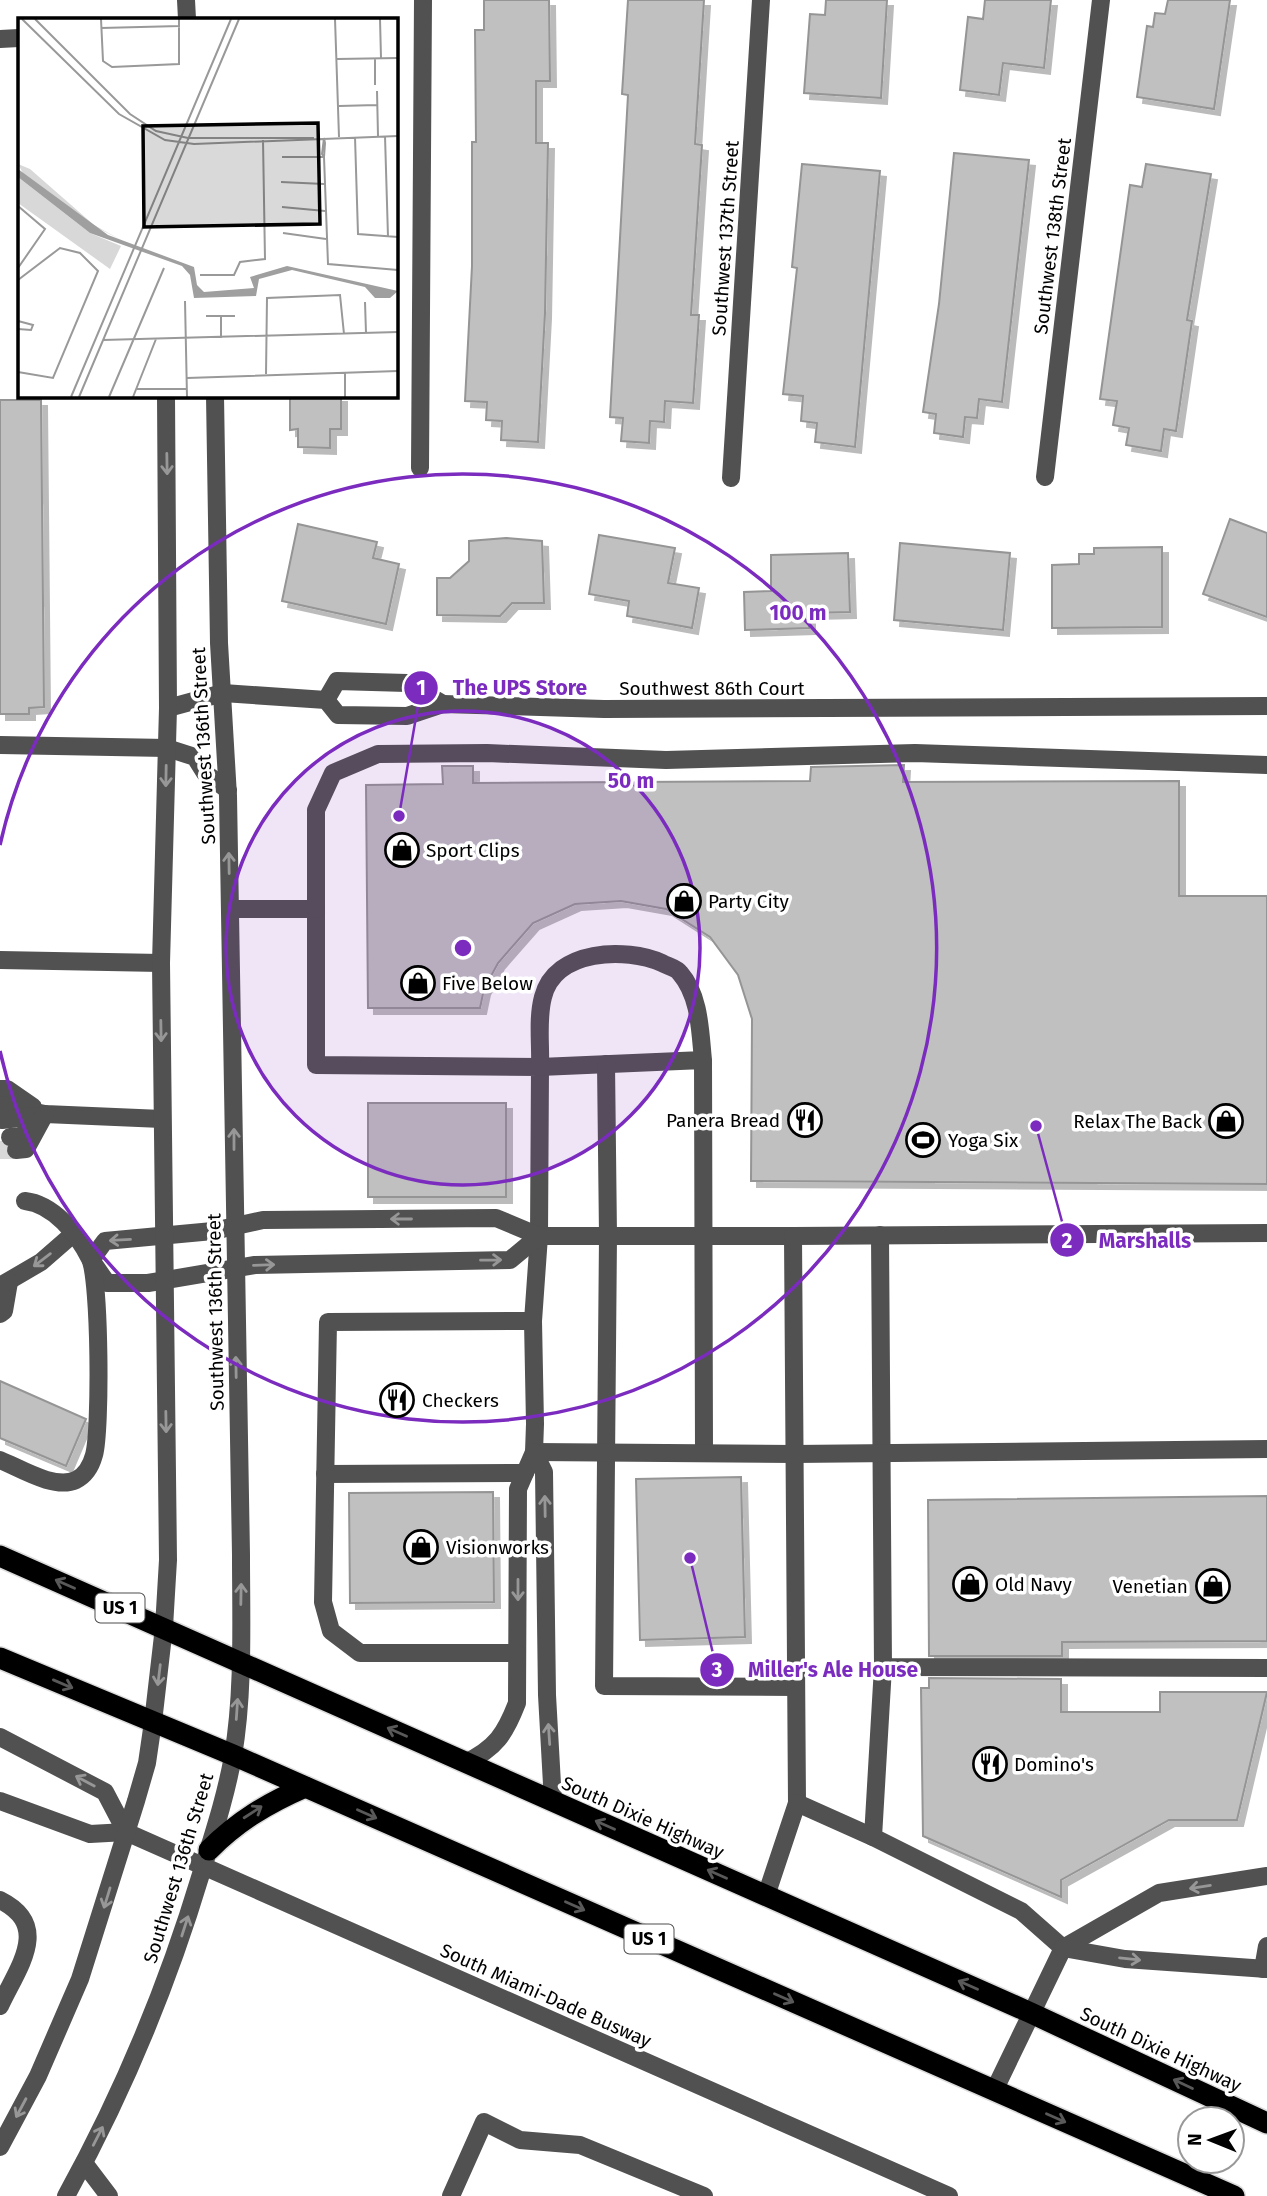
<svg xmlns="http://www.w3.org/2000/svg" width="1267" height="2196" viewBox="0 0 1267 2196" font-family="'Fira Sans',sans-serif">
<defs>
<filter id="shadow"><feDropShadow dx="6" dy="6" stdDeviation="0" flood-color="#0004"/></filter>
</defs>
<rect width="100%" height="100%" fill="#fff"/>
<!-- building -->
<g fill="#c0c0c0" stroke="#959595" stroke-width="2" filter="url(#shadow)">
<path d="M484,0H549L550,81H536V143H548L545,313L538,442L501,440L502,421L486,420L487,402L465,401L472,266V142H476L475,30H484Z"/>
<path d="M628,0H704L695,144L702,145L691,315H699L693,403L665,401L664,422L650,421L649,443L621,441L623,418L610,417L628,95L622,94Z"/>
<path d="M826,0H887L881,98L804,93L810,14L825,15Z"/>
<path d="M985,0H1051L1044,68L1003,63L999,95L960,90L968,17L983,19Z"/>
<path d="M1168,0H1230L1214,109L1137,97L1147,26L1153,27L1155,13L1165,14Z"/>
<path d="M954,153L1029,160L1002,402L979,399L977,418L965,417L963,437L934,433L936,414L923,412L939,304Z"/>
<path d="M802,164L880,171L855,447L815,442L817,423L801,421L803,396L783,394L797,268L792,267Z"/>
<path d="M1146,164L1211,174L1187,320L1192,321L1176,431L1164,429L1161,451L1126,445L1129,428L1113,425L1117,401L1100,399L1130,185L1142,187Z"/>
<path d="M290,396H341V429H330V448L298,447V429L290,430Z"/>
<path d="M0,400H41L44,707L29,708V714H0Z"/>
<path d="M1230,519L1267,533V617L1203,594Z"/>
<path d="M298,524L377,542L373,558L399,564L386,624L282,601Z"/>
<path d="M599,535L675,548L668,583L699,588L692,628L627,616L629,601L589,594Z"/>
<path d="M506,538L542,541L544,603H512L500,616L437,615V578H450L469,561V541Z"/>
<path d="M900,543L1010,553L1003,630L894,620Z"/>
<path d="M1162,547V627L1052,628V565L1079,564V554H1094V548Z"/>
<path d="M848,553L850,612L809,613V628L745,630L744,592L771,591V555Z"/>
<path d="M904,765L903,782L1179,781V896H1267V1184L751,1181L752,1019L738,975L710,937L666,909L621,901L575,904L533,923L498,963L484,989L480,1008H368L366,785L443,784L442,766H473V783L810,781L811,767Z"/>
<rect x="368" y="1103" width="138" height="94"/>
<path d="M0,1381L86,1419L66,1466L0,1438Z"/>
<path d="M741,1477L745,1637L640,1640L636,1479Z"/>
<path d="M493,1492L494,1602L350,1603L349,1493Z"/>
<path d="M1267,1496V1641L1062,1642V1656H929L928,1500Z"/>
<path d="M929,1678L1061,1679V1712H1160V1692H1267L1237,1820H1169L1061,1880V1897L923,1836L921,1688H929Z"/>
</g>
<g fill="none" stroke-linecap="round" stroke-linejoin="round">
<!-- minor-tunnel -->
<path stroke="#d9d9d9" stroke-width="18" stroke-dasharray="18 9" stroke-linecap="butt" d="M0,1150H16"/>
<!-- highway casing -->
<g stroke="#dbdbdb" stroke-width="24">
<g id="highway">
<path d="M0,1556L1031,2013L1267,2123"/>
<path d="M0,1658L233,1755L1234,2196"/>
<path d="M209,1850C238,1821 268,1803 305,1787"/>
</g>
</g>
<!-- minor -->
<g stroke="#515151" stroke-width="18">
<path d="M186,0L187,19"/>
<path d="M0,39L19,38"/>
<path d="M420,468L423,0"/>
<path d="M1045,477L1101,0"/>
<path d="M731,478L761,0"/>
<path d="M326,700L337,681L407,683L443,704"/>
<path d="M168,708L223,693L326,700L338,715L407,716L443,704L604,709L1267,706"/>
<path d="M0,745L167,748L195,757L205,773L228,790"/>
<path d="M230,909H316V1065L540,1067L539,1236L533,1321L535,1424L534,1452L518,1489L517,1703C505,1734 496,1748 465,1763"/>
<path d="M316,909V810L333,773L378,754L487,753L666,760L915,753L1267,765"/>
<path d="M0,960L161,963"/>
<path d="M703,1060C700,1031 700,996 680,973C677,968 667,966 662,963C626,947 555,949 543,997C537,1019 541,1045 540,1067L703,1060L704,1453"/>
<path d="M606,1064L608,1236L604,1686L796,1687"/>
<path d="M0,1089H7L33,1107"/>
<path d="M0,1105L45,1114L162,1119"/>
<path d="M2,1120L35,1116"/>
<path d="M10,1137L21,1136L37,1122"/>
<path d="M16,1150L26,1149L45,1114"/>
<path d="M880,1235L883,1667L1267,1668"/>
<path d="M539,1236L510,1260L255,1265L148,1283H107L91,1260L105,1241L213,1231L263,1220L496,1218L539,1236H793L797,1803L766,1896"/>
<path d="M793,1236L1267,1233"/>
<path d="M0,1286L41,1262L72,1235"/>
<path d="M0,1314L4,1311L9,1282"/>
<path d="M534,1452L794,1454L1267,1449"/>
<path d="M534,1452L544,1472L547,1695L553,1802"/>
<path d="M0,1460C20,1468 54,1490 76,1480C86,1475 91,1466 94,1455C101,1430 100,1280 90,1259C78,1234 53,1204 25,1201"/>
<path d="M325,1474L525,1473"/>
<path d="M517,1653H360L331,1631L323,1602L328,1322L533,1321"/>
<path d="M883,1667L873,1837L1021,1911L1063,1948L994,2091"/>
<path d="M0,1737L105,1792L126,1832"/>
<path d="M0,1801L90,1834L126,1832L949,2196"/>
<path d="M797,1803L873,1837"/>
<path d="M0,1900C52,1926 18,1967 0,2006"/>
<path d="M1063,1948L1159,1893L1267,1876"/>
<path d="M1063,1948L1125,1959L1267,1969"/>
<path d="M1263,1969L1267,1946"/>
<path d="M0,2147L38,2076L80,1979L136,1801L147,1763L153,1722L164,1627L168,1560L161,963L168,708L166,396"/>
<path d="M84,2163L109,2196"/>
<path d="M66,2196C123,2093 167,1987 201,1874C213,1835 226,1796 233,1756C244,1691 241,1621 241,1555L228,796L219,643L215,396"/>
<path d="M451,2196L484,2122L520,2140L580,2145L704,2196"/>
</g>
<!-- highway -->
<use href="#highway" stroke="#000" stroke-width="21"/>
</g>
<!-- one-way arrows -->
<defs><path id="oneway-shaft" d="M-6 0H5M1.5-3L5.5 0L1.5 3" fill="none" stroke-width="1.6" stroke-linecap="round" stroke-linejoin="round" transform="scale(1.75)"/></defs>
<g stroke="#979797">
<use href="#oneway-shaft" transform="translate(167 464) rotate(89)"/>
<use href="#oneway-shaft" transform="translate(166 776) rotate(91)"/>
<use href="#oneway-shaft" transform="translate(229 863) rotate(-91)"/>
<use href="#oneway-shaft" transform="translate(161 1031) rotate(89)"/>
<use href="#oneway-shaft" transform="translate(234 1139) rotate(-90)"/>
<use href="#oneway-shaft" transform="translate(401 1219) rotate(180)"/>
<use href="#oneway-shaft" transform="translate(120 1240) rotate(177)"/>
<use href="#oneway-shaft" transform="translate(42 1260) rotate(143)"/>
<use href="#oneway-shaft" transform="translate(491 1260) rotate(-1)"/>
<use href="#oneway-shaft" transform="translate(264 1265) rotate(-2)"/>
<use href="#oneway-shaft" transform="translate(236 1367) rotate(-91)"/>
<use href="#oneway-shaft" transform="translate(166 1422) rotate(89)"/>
<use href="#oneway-shaft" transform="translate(545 1506) rotate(-91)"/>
<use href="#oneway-shaft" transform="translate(518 1590) rotate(90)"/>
<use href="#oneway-shaft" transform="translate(241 1594) rotate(-89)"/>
<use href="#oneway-shaft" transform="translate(159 1675) rotate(97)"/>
<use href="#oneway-shaft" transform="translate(237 1709) rotate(-86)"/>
<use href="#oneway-shaft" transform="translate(549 1734) rotate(-94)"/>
<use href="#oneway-shaft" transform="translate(85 1781) rotate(-152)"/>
<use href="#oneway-shaft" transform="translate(1200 1887) rotate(171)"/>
<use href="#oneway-shaft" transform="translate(107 1898) rotate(107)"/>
<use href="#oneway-shaft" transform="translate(185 1926) rotate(-72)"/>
<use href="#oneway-shaft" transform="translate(1130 1959) rotate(6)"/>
<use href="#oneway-shaft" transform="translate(21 2108) rotate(118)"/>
<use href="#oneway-shaft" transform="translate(98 2136) rotate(-63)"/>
</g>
<g stroke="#595959">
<use href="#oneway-shaft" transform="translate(65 1584) rotate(-156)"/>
<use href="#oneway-shaft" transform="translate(63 1684) rotate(23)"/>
<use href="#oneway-shaft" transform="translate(397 1732) rotate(-156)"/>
<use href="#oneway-shaft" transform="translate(253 1812) rotate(-33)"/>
<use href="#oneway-shaft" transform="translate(367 1814) rotate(24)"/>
<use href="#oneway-shaft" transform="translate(605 1825) rotate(-156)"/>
<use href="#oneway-shaft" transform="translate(717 1874) rotate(-156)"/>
<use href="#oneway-shaft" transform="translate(575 1906) rotate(24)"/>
<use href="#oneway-shaft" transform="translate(968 1985) rotate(-156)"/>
<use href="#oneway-shaft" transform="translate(784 1998) rotate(24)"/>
<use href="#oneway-shaft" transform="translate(1183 2084) rotate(-155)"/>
<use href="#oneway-shaft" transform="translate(1056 2118) rotate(24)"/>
</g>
<!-- distance rings -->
<circle cx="463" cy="948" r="237" fill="#7b2cbf" fill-opacity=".12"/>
<g fill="none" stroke="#7b2cbf" stroke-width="3.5">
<circle cx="463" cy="948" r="237"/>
<path d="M0 845A474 474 0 1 1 0 1051"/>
</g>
<!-- icons -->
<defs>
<g id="shop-ring" transform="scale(1.75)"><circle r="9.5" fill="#fff" stroke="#000" stroke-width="1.5"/><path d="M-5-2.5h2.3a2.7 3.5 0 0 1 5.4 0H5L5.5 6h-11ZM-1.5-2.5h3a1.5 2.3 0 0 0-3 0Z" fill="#000"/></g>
<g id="restaurant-ring" transform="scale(1.75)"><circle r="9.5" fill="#fff" stroke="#000" stroke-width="1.5"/><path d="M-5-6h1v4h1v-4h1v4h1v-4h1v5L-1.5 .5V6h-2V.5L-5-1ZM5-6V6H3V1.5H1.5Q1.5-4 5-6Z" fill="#000"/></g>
<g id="stadium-ring" transform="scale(1.75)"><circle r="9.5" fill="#fff" stroke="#000" stroke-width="1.5"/><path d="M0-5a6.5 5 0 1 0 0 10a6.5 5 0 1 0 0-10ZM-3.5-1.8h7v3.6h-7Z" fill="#000"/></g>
</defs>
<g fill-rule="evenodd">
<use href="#shop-ring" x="402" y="850"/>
<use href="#shop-ring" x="684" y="901"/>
<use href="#shop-ring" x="418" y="983"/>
<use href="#restaurant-ring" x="805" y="1120"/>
<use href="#shop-ring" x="1226" y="1121"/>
<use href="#stadium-ring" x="923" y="1140"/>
<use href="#restaurant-ring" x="397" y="1400"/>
<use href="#shop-ring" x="421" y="1547"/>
<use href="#shop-ring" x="970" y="1584"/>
<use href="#shop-ring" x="1213" y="1586"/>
<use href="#restaurant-ring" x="990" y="1764"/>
</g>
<g text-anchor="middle" stroke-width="7" stroke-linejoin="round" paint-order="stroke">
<!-- shield labels -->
<g fill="#fff" stroke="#4c4c4c" stroke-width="2">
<rect x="95.5" y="1593.5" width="49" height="29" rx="5"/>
<rect x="624.5" y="1924.5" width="49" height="29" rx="5"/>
</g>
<g font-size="18" font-weight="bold" fill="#000">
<text x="120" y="1614">US 1</text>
<text x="649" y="1945">US 1</text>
</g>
<!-- street labels -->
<g font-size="19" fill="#000" stroke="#fff">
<text transform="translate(1052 236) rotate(-83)" y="7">Southwest 138th Street</text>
<text transform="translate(725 238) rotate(-86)" y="7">Southwest 137th Street</text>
<text x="712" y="695">Southwest 86th Court</text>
<text transform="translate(203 746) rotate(-93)" y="7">Southwest 136th Street</text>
<text transform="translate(215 1312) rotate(-91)" y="7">Southwest 136th Street</text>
<text transform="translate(643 1817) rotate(24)" y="7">South Dixie Highway</text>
<text transform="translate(178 1868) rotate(-73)" y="7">Southwest 136th Street</text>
<text transform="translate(546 1995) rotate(24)" y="7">South Miami-Dade Busway</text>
<text transform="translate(1161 2049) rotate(25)" y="7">South Dixie Highway</text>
</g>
<!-- poi labels -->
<g font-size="19" fill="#000" stroke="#fff" text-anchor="start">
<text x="426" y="857">Sport Clips</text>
<text x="708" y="908">Party City</text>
<text x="442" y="990">Five Below</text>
<text x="780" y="1127" text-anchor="end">Panera Bread</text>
<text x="1202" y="1128" text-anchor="end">Relax The Back</text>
<text x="948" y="1147">Yoga Six</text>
<text x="422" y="1407">Checkers</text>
<text x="446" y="1554">Visionworks</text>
<text x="995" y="1591">Old Navy</text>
<text x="1188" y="1593" text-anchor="end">Venetian</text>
<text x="1014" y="1771">Domino's</text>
</g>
</g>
<!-- overview -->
<g transform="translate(18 18)">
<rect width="380" height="380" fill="#fff"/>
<path d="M0,146L12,151L76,207L105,223L72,206L8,161ZM0,159L72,215L103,228L92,251L0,185Z" fill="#d8d8d8"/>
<path d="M0,151L90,217L176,249L179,267L186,274L236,270L232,259L269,248L380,273L372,280H357L347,269L274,252L241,261L238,278L176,280L172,257L164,248L72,215L0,159Z" fill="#9f9f9f"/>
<path fill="none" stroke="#999" stroke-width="2" d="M4,1L101,96L147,122L176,126L380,118M17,1L112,96L138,113L170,120H296M83,1L85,43L94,49L161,46V1M317,1L321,119M362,1L363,40M83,10L162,8M319,41L380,40M357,41V67M359,73L360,118M321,88L359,87M367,118L370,219M337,119L340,216L380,219M306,120L307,125L306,139L304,136ZM264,139H306L310,246L380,252M263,164L306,166M0,188L27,211L0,250M264,189L307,193M265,215L308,221M182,257H216L222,244L247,241L245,122M0,262L42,230L62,235L80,253L35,360L0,354M167,283L169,379M347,284L348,315M188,298H217M203,298V320M0,303L15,307L13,312L0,311M85,322L380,314M327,354V379M248,356L249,280L322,277L326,316M169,360L380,353M119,371H169M53,379L213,1M61,379L221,1M91,379L146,250M115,379L138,321"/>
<path fill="#000" fill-opacity="0.15" stroke="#000" stroke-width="3.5" d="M300,105L302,206L126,209L125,108Z"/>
<rect width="380" height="380" fill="none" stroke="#000" stroke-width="3.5"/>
</g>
<circle cx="463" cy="948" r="10" fill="#7b2cbf" stroke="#fff" stroke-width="3.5"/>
<g font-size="21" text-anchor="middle" font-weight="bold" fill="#7b2cbf" stroke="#fff" stroke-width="7" stroke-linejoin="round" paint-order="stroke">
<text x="798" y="620">100 m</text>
<text x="631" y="788">50 m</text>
</g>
<!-- callouts -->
<path fill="none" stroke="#7b2cbf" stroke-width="2.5" d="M399 816L421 688M1036 1126L1067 1240M690 1558L717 1670"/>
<g fill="#7b2cbf" stroke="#fff" stroke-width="2.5">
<circle cx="399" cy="816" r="7"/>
<circle cx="1036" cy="1126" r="7"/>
<circle cx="690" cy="1558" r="7"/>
<circle cx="421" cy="688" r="18"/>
<circle cx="1067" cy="1240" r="18"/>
<circle cx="717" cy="1670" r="18"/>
</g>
<g font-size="21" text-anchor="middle" font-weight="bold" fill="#fff">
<text x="421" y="695">1</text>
<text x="1067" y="1248">2</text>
<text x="717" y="1677">3</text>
</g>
<g font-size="21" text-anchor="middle" font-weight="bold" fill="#7b2cbf" stroke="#fff" stroke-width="7" stroke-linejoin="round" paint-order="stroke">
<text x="520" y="695">The UPS Store</text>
<text x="1145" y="1248">Marshalls</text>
<text x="833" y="1677">Miller's Ale House</text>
</g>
<!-- north arrow -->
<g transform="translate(1211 2140) rotate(271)"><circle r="33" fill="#ffffff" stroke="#999999" stroke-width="2"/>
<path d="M0-5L12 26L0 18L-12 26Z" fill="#000000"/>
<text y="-10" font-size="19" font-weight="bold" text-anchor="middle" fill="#000000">N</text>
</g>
</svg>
